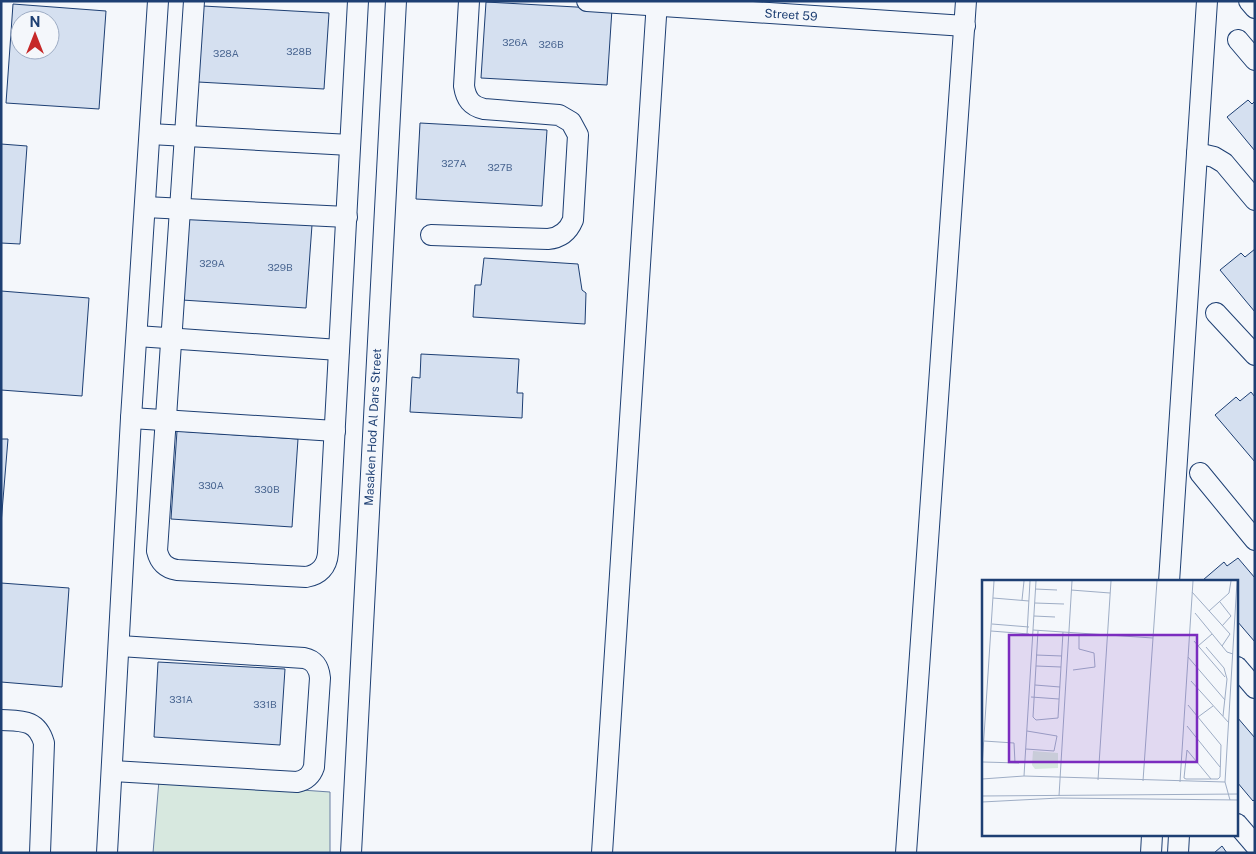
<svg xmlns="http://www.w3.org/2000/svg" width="1256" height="854" viewBox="0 0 1256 854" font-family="'Public Sans',sans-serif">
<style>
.green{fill:#d7e8df;stroke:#687fa3}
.building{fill:#d5e0f0;stroke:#1d3f73;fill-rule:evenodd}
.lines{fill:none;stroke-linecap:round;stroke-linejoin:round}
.minor-casing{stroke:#1d3f73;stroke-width:22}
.minor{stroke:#f4f7fb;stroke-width:20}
.labels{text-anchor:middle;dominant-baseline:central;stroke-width:4;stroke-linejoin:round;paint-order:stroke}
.number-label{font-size:10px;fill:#4b6792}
.street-label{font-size:12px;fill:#1d3f73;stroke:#f4f7fb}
.inset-road{fill:none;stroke:#9eadc5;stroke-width:1}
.view{fill:#7b2cbf;fill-opacity:0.15;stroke:#7b2cbf;stroke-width:2.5}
.inset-edge{fill:none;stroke:#1d3f73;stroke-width:2.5}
</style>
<rect width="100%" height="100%" fill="#f4f7fb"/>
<polygon class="green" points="159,780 330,792 330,853 153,853"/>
<g class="building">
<polygon points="486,2 612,9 607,85 481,78"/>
<path d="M 13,4 L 106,11 L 99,109 L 6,103 ZM 20,20 L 50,20 L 50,50 L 20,50 Z"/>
<polygon points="203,6 329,13 324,89 198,82"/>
<polygon points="1248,100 1252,104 1255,101 1255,151 1227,117"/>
<polygon points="420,123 547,130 542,206 416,199"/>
<polygon points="1,144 27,146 20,244 1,243"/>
<polygon points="187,217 312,225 306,308 182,300"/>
<polygon points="1255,249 1255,312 1220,270 1241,253 1245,257"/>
<polygon points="484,258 578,264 582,290 586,293 585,324 473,317 475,285 481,285"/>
<polygon points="1,291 89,298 82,396 1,390"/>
<polygon points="421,354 519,359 517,393 523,393 522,418 410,412 412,377 420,378"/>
<polygon points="1251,392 1255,397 1255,462 1215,415 1236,397 1240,401"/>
<polygon points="177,431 298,439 292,527 171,519"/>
<polygon points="1,439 8,439 1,524"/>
<polygon points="1238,558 1255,578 1255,642 1237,621 1237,582 1204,582 1203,580 1224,562 1227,566"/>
<polygon points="1,583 69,588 62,687 1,682"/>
<polygon points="158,662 285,669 280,745 154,737"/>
<polygon points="1237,717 1255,738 1255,799 1253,801 1237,782"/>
<polygon points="1222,846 1227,853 1214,853"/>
</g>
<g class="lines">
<defs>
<g id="minor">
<path d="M 194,1 L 157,551 C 160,563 166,568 177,570 L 306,577 C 319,575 327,567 328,553 L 358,1"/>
<polyline points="587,1 965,26"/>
<polyline points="1249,1 1255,8"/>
<polyline points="1238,40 1255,60"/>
<polyline points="150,134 350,145"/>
<polyline points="1197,153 1214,157 1224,163 1255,200"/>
<polyline points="145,207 347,217"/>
<path d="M 431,235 L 548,239 C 560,238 568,232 573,220 L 578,135 L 571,122 L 559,115 L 484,109 C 471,106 466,99 464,86 L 469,1"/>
<polyline points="1216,313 1255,355"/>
<polyline points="137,336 339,350"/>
<polyline points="131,418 335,431"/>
<polyline points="1200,473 1255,540"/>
<polyline points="1169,582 1207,1"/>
<polyline points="1237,667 1255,688"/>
<path d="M 1,720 C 22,721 37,719 44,743 L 40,853"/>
<path d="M 113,771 L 297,782 C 306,780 311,776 314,767 L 320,678 C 319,667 314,660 304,658 L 120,646"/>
<polyline points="1237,824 1255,845"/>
<polyline points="107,853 131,418 158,1"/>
<polyline points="351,853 396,1"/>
<polyline points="602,853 657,1"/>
<polyline points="906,853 966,1"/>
<polyline points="1151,853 1152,835"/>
<polyline points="1178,853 1179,835"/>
</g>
</defs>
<use href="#minor" class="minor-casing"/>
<use href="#minor" class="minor"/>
</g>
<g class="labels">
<g class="number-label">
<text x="515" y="42">326A</text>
<text x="551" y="44">326B</text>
<text x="299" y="51">328B</text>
<text x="226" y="53">328A</text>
<text x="454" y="163">327A</text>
<text x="500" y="167">327B</text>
<text x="212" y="263">329A</text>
<text x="280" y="267">329B</text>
<text x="211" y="485">330A</text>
<text x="267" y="489">330B</text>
<text x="181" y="699">331A</text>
<text x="265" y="704">331B</text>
</g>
<g class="street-label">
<text transform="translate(791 15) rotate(4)">Street 59</text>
<text transform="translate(373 427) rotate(-87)">Masaken Hod Al Dars Street</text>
</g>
</g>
<g transform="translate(982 580)">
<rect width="256" height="256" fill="#f4f7fb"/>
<path d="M 51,171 L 76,173 L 76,188 L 53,189 L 50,185 Z" fill="#d7e8df"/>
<path class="inset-road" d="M 53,9 L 75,10M 89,10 L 128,13M 210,12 L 248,54 L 240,66M 11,18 L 47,21M 40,20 L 42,1M 238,22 L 249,36 L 240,46M 53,23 L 82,24M 227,31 L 247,13 L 249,1M 213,33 L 245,72 L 251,74M 52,36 L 73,37M 10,44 L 47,47M 51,50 L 171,58M 9,51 L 47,54M 56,51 L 51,137 L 54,140 L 76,138 L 81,52M 45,54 L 48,1M 212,61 L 243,97M 216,66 L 230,54M 224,67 L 242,88 L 245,99 L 241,136M 54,75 L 80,76M 206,77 L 243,120M 54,86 L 79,87M 91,90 L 113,87 L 112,73 L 97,69 L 97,54M 209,101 L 247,143M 53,105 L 78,107M 49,117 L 77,119M 206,125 L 239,165 L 238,197 L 236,199 L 204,199 L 202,198 L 205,170 L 229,199M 216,137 L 231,126M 205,146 L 238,187M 2,161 L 32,163 L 33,183M 44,169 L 72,171 L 75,156 L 45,151M 1,182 L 37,183M 0,187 L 12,1M 42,196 L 54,1M 0,199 L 42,196 L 243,202M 116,200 L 129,1M 161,201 L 175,1M 198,202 L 211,1M 0,216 L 257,214M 77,216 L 90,1M 248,220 L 243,202 L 255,1M 0,222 L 77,218 L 257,220"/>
<path class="view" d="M 27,55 L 215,55 L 215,182 L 27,182 Z"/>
<rect width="256" height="256" class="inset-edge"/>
</g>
<rect width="1256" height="854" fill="none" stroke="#1d3f73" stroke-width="5"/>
<g transform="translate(35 35)"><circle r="24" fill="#f4f7fb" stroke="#9eadc5"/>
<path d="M0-4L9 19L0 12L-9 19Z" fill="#c62828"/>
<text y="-8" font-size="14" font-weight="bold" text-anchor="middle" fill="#1d3f73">N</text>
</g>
</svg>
